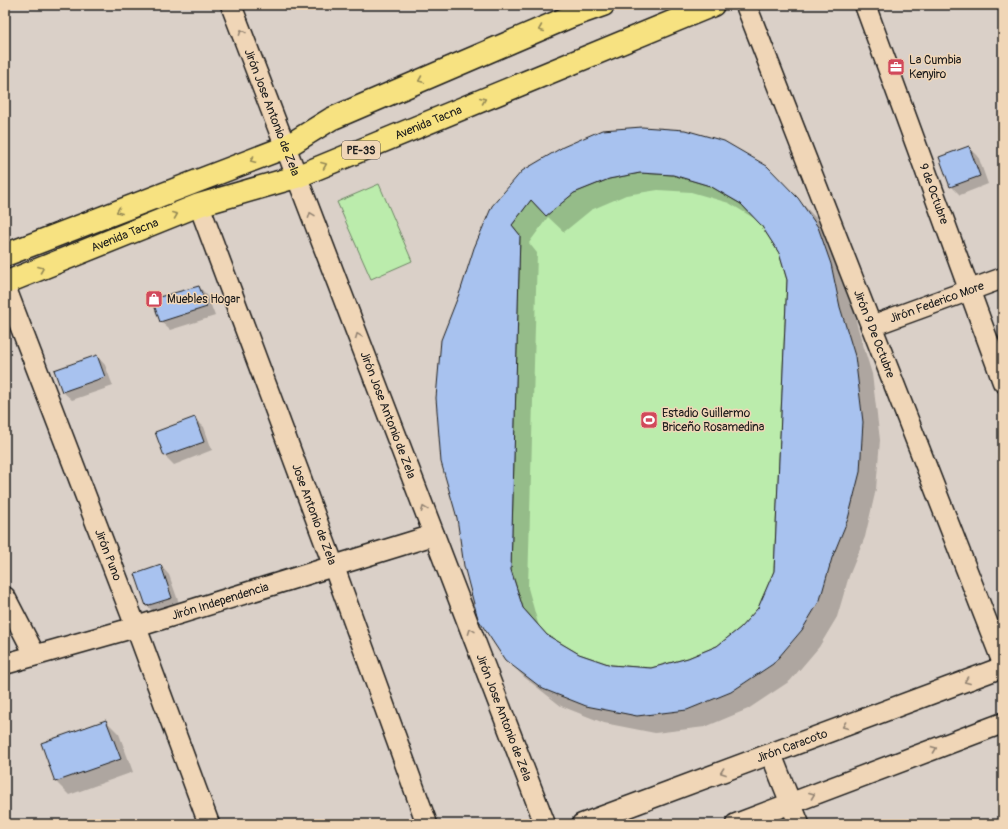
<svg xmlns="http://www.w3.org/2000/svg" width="1008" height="829" viewBox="0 0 1008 829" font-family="Pangolin,sans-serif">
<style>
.green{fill:#bbecac;stroke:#6c8464}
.shadow{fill:#0003;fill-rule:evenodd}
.building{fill:#a8c2ef;stroke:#1c1c1c;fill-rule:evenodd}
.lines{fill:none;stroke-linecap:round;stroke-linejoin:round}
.minor-casing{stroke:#1c1c1c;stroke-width:23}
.highway-casing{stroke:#1c1c1c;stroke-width:25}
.minor{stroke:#f0d6b7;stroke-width:20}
.highway{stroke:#f7e281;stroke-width:22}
.oneway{stroke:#948954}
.oneway2{stroke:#918271}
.labels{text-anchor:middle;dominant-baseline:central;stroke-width:3;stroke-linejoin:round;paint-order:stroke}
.shield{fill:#f0d6b7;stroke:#5c544a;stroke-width:1}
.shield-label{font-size:11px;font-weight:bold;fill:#1c1c1c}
.poi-label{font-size:12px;fill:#1c1c1c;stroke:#f0d6b7;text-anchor:start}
.street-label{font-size:12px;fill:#1c1c1c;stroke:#f0d6b7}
</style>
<rect width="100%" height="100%" fill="#dad0c8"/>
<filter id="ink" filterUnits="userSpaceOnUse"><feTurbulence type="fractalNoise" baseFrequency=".025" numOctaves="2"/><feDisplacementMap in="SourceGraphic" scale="8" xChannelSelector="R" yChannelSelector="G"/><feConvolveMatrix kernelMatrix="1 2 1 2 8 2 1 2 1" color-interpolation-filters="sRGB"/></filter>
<g filter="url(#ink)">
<g class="green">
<polygon points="640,173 673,175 710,186 741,204 761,225 779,253 787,280 774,571 758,608 740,628 717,646 688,658 651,668 611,665 579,654 547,635 523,608 511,570 520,235 512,225 531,200 546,216 574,193 609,179"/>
<polygon points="379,184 412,261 371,279 337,202"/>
</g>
<g class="shadow">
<polygon points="969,147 978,156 988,184 960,195 951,186"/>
<path d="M 563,148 L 784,185 L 815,217 L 835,245 L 848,282 L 857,325 L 872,374 L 880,440 L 876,489 L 865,537 L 849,576 L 837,617 L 819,647 L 790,681 L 748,709 L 705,727 L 655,733 L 604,723 L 561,706 L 524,677 L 506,659 L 462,289 ZM 658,190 L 691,192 L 729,203 L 757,220 L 762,225 L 780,252 L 788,280 L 775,571 L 759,609 L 741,628 L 718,647 L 689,659 L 651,669 L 610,666 L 579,655 L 549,637 L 539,627 L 528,588 L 537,253 L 529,243 L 548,217 L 564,232 L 591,210 L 626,195 Z"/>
<polygon points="199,287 207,295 215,316 170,330 161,322"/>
<polygon points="97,356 105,365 113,386 72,400 63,392 56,371"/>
<polygon points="195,419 204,427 212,450 174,465 165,456 156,433"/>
<polygon points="161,566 169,575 180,606 156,614 147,606 137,575"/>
<polygon points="106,721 119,734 133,772 69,795 56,782 42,744"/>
</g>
<g class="building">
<path d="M 642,127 L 685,130 L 724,141 L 767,166 L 798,198 L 818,227 L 831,264 L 840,307 L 855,356 L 863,422 L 860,472 L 848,519 L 832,558 L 820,600 L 802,630 L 773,664 L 731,692 L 687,710 L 637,716 L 586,706 L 543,689 L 505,660 L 478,619 L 464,566 L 457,518 L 441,462 L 436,398 L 441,340 L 461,289 L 474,248 L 492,206 L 522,171 L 563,147 L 602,130 ZM 640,173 L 673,175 L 710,186 L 741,204 L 761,225 L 779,253 L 787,280 L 774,571 L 758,608 L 740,628 L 717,646 L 688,658 L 651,668 L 611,665 L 579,654 L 547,635 L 523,608 L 511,570 L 520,235 L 512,225 L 531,200 L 546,216 L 574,193 L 609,179 Z"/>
<polygon points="969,146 980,176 950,187 939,157"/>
<polygon points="199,286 207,307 160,322 152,299"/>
<polygon points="97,355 105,377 62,392 54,370"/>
<polygon points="195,417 204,442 164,456 155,432"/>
<polygon points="161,565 172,598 146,606 135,574"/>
<polygon points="106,720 121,759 55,782 41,743"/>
</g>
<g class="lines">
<defs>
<g id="minor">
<path id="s1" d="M 231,5 L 545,824"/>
<path id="s2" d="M 746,5 L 1003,663"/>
<path id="s3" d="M 865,5 L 1003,382"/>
<path id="s4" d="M 199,205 L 334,567 L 427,824"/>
<path id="s5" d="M 5,286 L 136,627 L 209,824"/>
<path id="s6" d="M 871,326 L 1003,278"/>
<polyline points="5,597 35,655"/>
<path id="s7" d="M 5,664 L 136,627 L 434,535"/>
<polyline points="771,754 799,824"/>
<path id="s8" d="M 582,824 L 1003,667"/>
<polyline points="736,824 1003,723"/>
</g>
<g id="highway">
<polyline points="5,255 286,147 331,119 569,17 603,5"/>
<path id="s9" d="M 5,283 L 199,205 L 296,177 L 713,5"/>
</g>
</defs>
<use href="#minor" class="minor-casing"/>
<use href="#highway" class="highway-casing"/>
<use href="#minor" class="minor"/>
<use href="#highway" class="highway"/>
</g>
<defs><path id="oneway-chevron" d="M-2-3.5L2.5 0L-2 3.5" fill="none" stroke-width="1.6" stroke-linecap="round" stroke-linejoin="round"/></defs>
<g class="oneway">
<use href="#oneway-chevron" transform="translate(541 29) rotate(157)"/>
<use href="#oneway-chevron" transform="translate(421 80) rotate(157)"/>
<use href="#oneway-chevron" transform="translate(483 100) rotate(-22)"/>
<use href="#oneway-chevron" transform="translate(253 160) rotate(159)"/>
<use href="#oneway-chevron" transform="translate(324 165) rotate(-22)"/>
<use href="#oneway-chevron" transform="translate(119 211) rotate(159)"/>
<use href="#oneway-chevron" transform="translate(175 215) rotate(-22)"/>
<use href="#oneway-chevron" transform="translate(41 269) rotate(-22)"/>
</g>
<g class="oneway2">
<use href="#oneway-chevron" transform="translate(242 32) rotate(-111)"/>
<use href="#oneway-chevron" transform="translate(311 215) rotate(-111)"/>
<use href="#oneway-chevron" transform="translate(358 336) rotate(-111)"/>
<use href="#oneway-chevron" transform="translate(424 509) rotate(-111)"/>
<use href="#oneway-chevron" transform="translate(471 631) rotate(-111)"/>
<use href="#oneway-chevron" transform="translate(967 681) rotate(159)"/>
<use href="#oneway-chevron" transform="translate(845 726) rotate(159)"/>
<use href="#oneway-chevron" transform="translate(934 749) rotate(-21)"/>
<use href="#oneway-chevron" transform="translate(723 772) rotate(160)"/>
<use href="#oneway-chevron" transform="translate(812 795) rotate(-21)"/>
</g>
</g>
<defs>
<symbol id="office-square" viewBox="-11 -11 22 22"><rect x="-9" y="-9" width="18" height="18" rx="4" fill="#d1495b" stroke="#f0d6b7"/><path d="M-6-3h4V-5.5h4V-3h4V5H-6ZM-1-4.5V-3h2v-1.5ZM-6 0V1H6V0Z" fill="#fff"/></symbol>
<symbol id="shop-square" viewBox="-11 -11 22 22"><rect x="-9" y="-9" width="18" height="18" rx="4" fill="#d1495b" stroke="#f0d6b7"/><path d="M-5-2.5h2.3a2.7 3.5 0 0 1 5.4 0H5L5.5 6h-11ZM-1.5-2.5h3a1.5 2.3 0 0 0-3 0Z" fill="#fff"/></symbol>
<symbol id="stadium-square" viewBox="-11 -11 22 22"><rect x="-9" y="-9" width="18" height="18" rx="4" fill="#d1495b" stroke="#f0d6b7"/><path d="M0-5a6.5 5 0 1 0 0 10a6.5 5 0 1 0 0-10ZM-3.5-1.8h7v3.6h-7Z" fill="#fff"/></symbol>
</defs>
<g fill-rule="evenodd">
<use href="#office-square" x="886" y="57" width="20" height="20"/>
<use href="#shop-square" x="144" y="289" width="20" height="20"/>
<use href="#stadium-square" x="639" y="410" width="20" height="20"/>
</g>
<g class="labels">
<rect class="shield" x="342" y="141" width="38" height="18" rx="3"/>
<g class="shield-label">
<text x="361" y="150">PE-3S</text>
</g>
<g class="poi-label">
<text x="909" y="60">La Cumbia<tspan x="909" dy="14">Kenyiro</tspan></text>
<text x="167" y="299">Muebles Hogar</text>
<text x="662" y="413">Estadio Guillermo<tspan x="662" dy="14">Briceño Rosamedina</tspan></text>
</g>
<g class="street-label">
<text stroke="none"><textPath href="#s1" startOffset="115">Jirón Jose Antonio de Zela</textPath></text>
<text stroke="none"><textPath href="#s9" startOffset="453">Avenida Tacna</textPath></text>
<text stroke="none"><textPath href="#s3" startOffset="201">9 de Octubre</textPath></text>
<text stroke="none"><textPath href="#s9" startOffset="129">Avenida Tacna</textPath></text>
<text stroke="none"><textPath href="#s6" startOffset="70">Jirón Federico More</textPath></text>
<text stroke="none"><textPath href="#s2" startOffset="353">Jirón 9 De Octubre</textPath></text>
<text stroke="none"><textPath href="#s1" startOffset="439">Jirón Jose Antonio de Zela</textPath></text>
<text stroke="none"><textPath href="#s4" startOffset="330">Jose Antonio de Zela</textPath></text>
<text stroke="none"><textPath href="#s5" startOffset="288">Jirón Puno</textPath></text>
<text stroke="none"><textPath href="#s7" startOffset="224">Jirón Independencia</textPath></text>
<text stroke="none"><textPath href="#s1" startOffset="763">Jirón Jose Antonio de Zela</textPath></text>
<text stroke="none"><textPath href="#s8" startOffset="224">Jirón Caracoto</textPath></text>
</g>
</g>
<rect width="1008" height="829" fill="none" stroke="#f0d6b7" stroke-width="20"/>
<rect x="10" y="10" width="988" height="809" fill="none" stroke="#1c1c1c" stroke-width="1.5" filter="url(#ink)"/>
</svg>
